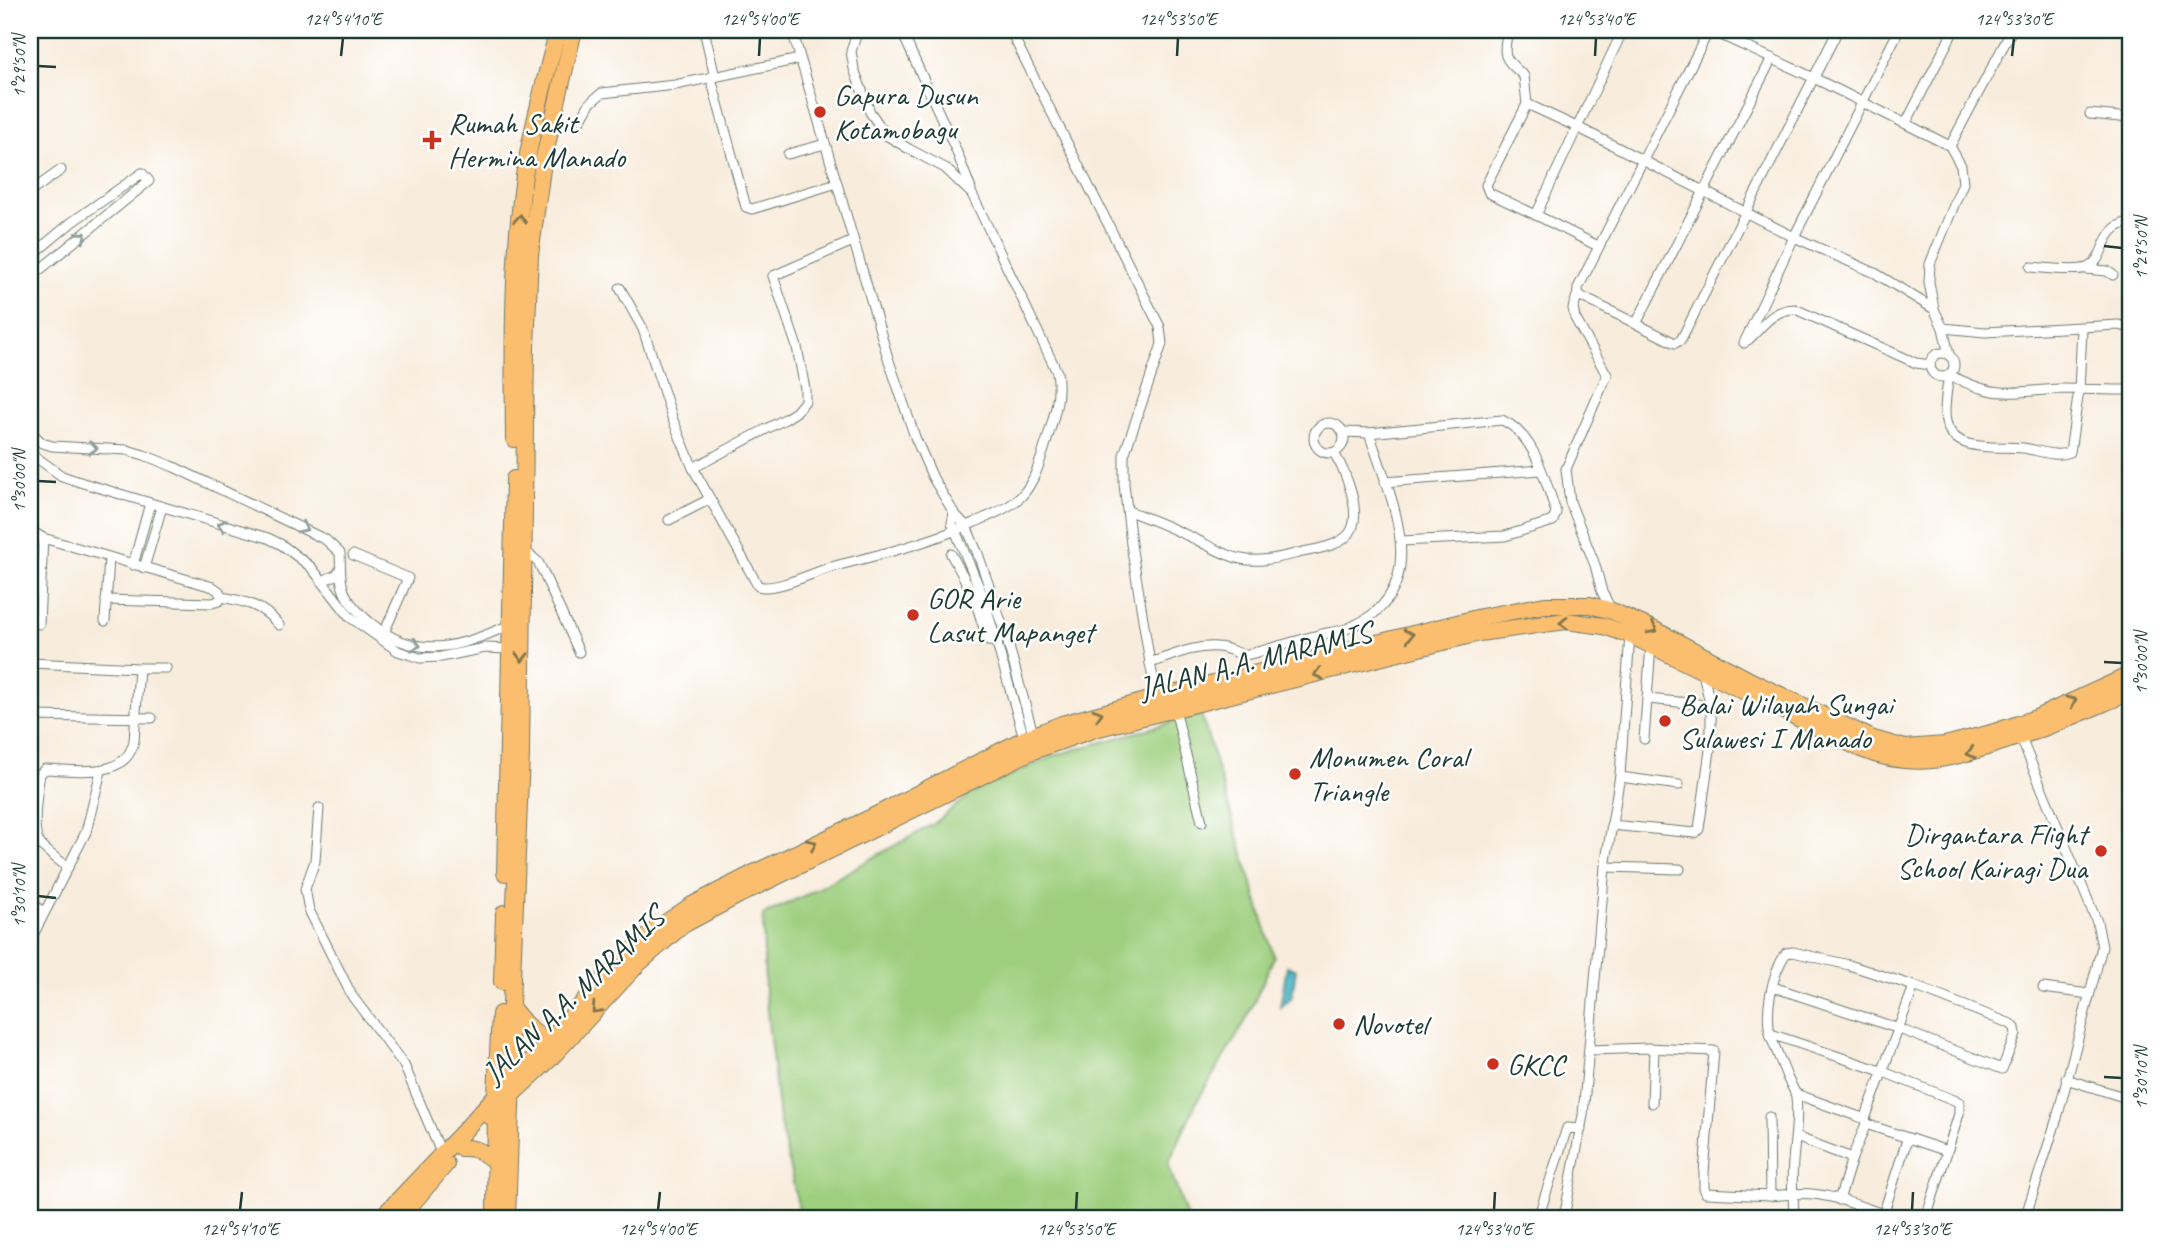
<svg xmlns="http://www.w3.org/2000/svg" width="2160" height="1248" viewBox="0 0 2160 1248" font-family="Caveat,sans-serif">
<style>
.green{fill:#9ecf7e;stroke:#5e8659;stroke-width:2}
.water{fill:#45b1c3;stroke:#32777c;stroke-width:2}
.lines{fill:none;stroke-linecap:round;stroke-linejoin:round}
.street-casing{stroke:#6b7a6f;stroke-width:11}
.highway-casing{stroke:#6b7a6f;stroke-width:18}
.street{stroke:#fff;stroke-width:9}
.highway{stroke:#fbbe6e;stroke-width:16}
.oneway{stroke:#82774e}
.oneway2{stroke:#8f9e9a}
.ticks{fill:none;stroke:#1f3d34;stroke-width:2.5}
.poi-dot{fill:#c8321e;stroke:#fff;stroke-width:2.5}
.labels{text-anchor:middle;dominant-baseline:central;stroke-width:5;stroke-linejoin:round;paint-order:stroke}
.poi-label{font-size:30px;fill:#1f3d34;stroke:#fff;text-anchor:start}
.street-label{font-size:30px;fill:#1f3d34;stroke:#fff}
.neatline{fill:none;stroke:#1f3d34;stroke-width:2.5}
.ticks-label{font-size:18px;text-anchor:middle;fill:#1f3d34}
</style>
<rect width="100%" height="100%" fill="#fff"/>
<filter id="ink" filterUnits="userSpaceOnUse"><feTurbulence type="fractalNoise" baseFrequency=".0143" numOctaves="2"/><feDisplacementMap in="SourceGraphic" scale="14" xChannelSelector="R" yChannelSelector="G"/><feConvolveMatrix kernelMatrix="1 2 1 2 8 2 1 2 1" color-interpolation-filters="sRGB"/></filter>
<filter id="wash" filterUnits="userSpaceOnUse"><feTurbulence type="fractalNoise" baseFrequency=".00686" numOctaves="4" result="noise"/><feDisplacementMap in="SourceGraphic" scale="28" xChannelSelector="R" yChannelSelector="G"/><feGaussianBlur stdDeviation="1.57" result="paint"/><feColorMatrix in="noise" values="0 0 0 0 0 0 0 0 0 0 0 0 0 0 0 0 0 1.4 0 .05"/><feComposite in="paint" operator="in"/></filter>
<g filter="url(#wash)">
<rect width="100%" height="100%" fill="#f8ecdc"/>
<polygon class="green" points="1201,714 1274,957 1245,1022 1196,1103 1168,1164 1187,1218 801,1218 779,1119 765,993 763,915 808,894 935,823 972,793 1053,756"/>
<polygon class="water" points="1287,966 1296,970 1292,997 1280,1007"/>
</g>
<g filter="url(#ink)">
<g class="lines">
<defs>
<g id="street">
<polyline points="704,30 715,77"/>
<polyline points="792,30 888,358 915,437 933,478 954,513 966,526 978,554 1006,636 1034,737"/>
<polyline points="901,30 956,150 971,189"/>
<polyline points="1010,30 1160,327 1162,344 1124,455 1124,484 1131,544 1150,663"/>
<path d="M 1508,30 C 1502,58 1504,58 1524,76 L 1527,104"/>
<polyline points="1709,30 1578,288 1578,293 1582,297 1675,343 1681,340 1838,30"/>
<polyline points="1710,30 1814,78 1950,146 1961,166 1963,183 1930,264 1929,282 1934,309"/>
<polyline points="711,78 746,207 752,209 837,183"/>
<polyline points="2090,114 2130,118"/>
<polyline points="581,119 590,103 602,93 675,85 800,59"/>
<polyline points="1906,123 1954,30"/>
<polyline points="1950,146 2012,30"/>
<polyline points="788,154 825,144"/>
<polyline points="30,192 61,170"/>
<polyline points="1536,215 1489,193 1486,185 1527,104 1579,128 1794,237 1875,273 1934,309 1943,328 1985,332 2119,325 2130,328"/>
<polyline points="1598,246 1536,215 1623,30"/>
<polyline points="30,257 72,222 142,173 149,181 37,272 30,280"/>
<path d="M 2031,267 C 2044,268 2076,272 2087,268 C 2108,259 2098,228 2130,222"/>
<polyline points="2086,269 2107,271 2113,275"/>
<path d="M 620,288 L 643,329 L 673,420 L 693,468 L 758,586 C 775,592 816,571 835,566 C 882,554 928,543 973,523 C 987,517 1003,511 1016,501 C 1034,487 1040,461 1047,440 C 1054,417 1061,396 1057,372 L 972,194 L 945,168 L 909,149 L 886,135 L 870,112 L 854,69 L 851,51 L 858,30"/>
<polyline points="1578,293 1573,308 1575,318 1607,375 1566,469 1570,502 1595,565 1602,592 1612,611"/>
<polyline points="1636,324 1772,58"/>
<polyline points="1943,328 1949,355"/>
<path d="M 2082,329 L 2079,390 L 2070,452 C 2056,458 2038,450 2023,448 C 1994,445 1946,455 1945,413 C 1945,400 1947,387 1949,375 C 1960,380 1972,386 1984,389 C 2008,396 2035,390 2060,389 C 2083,389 2107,390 2130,390"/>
<path d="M 1748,340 C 1763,326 1773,309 1795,309 L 1916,363 L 1930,365"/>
<polyline points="1744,343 1794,237 1899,30"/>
<circle cx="1942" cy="365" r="12"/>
<circle cx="1329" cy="438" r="15"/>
<path d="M 30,431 L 42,443 L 52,446 L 127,450 L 144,455 L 174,467 L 326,540 L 340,553 C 341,566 339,578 344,591 C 349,604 361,615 372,624 C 417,661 462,647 509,625"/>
<path d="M 1369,433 L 1502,420 C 1535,435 1545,480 1556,512 L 1553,521 L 1505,536 L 1401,541"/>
<polyline points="30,453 62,476 83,483 268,538 282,545 311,567 350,617 398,651 420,658 441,657 485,648 509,649"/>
<polyline points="693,468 785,419 796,412 805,401 805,389 797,347 773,276 853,241"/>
<polyline points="1385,482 1541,470"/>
<path d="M 1128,511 C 1152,519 1174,529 1197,540 C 1211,547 1226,556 1241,559 C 1260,563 1281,557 1299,553 C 1315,549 1338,547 1349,534 C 1364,514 1345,471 1334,453"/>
<polyline points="954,513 952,523 984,599 1025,741"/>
<polyline points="669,520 710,499"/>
<polyline points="30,530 43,538 213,587 219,591 221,597 219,601 212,603 106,600"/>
<polyline points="525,551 538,562 543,572 579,652"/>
<polyline points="951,554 973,594 988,641 998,642"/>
<polyline points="353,555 408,578 384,633"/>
<polyline points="133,565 150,503"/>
<polyline points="144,568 162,507"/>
<polyline points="322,581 336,575 340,570"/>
<path d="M 221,597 C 246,601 263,606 279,625"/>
<polyline points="2128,618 2130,629"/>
<polyline points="105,621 109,558"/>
<polyline points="39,624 43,538"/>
<path d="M 30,663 L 139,668 L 134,741 C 126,780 76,770 45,769 L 40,774 C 37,789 32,828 38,841 C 44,851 59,860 68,867"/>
<polyline points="139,668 166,668"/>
<path d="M 1157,698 L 1150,663 C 1172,656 1194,645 1217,647 C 1230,647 1237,656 1250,654 C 1274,648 1298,640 1322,634 C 1332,632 1344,631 1353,626 C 1436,589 1390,496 1369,433 L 1343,432"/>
<polyline points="1648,699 1698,704"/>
<polyline points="1175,709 1202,822"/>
<polyline points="30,716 152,718"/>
<polyline points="2020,736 2097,922 2102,947 2057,1118 2025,1218"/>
<polyline points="1644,739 1651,645"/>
<polyline points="1620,777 1679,785"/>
<polyline points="319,808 315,861 305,889 309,910 352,996 404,1065 442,1155"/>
<polyline points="1611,825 1695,833 1699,829 1711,743 1711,708 1703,673"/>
<polyline points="1605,867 1680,869"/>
<polyline points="30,901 44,913"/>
<polyline points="31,939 86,832 101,771"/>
<path d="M 1773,987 L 1897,1028 L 2002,1069 L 2016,1034 L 2015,1028 L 2011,1024 L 1914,986 L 1849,965 L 1793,952 L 1786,953 C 1772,974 1764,1012 1771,1037 C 1776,1050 1782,1064 1787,1077 C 1790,1084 1795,1090 1796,1097 C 1800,1129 1789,1161 1793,1194 C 1828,1190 1863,1209 1896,1218"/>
<polyline points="2043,988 2089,994"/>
<polyline points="1771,1034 1881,1071 1959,1102 1959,1114 1926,1218"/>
<polyline points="1590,1050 1648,1048 1714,1051 1704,1173 1704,1188 1706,1193 1770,1196 1769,1117"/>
<polyline points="2066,1079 2130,1099"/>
<polyline points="1796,1094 1865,1119"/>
<polyline points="1652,1103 1654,1049"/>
<polyline points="1866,1124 1947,1151"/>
<polyline points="1796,1137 1852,1158"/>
<polyline points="1770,1196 1793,1194 1794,1218"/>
<polyline points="1839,1200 1852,1158 1866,1124 1865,1119 1914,986"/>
<polyline points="1883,1215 1907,1140"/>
<polyline points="1538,1218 1567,1128 1581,1129"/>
<polyline points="1564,1218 1583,1115 1605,867 1620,775 1630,635"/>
</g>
<g id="highway">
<path d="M 514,439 C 513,352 512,263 524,176 C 532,127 545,78 558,30"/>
<polyline points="505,873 514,479"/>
<polyline points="502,982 504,913"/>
<polyline points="511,1007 525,1024 547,1042"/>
<path d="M 489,1116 L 550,1059 L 638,964 L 683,925 L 739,895 L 1030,752 L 1095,729 L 1479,633 L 1566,621 L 1604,626 L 1630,635 L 1861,749 C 1920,774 1965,754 2021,736 C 2058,724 2094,707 2130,692"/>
<path d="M 461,1148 C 476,1147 483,1152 495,1162"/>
<polyline points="381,1218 462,1133 496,1095 539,1053 610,972 655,930 692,905 752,874 868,819 1024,739 1062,724 1157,698 1481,617 1545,605 1590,605 1612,611 1655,630 1753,682 1854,730 1873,739 1905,748 1945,745 1991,733 2036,718 2130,675"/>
<polyline points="400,1218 446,1164"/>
<polyline points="495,1218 496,1095 500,1014"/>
<polyline points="507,1218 512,1079 510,1028 521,754 526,346 530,255 543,162 574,30"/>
</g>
</defs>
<use href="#street" class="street-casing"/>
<use href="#highway" class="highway-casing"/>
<use href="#street" class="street"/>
<use href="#highway" class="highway"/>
</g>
<defs><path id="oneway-chevron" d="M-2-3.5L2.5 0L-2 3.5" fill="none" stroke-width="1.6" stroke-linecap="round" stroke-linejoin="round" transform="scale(1.75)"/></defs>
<g class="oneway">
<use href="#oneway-chevron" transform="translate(520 219) rotate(-85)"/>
<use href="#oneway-chevron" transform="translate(1564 623) rotate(179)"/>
<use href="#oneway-chevron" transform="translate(1653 629) rotate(27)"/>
<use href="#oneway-chevron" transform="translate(1409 635) rotate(-14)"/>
<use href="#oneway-chevron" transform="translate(522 657) rotate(91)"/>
<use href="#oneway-chevron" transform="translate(1318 674) rotate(166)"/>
<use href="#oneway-chevron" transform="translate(2072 701) rotate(-26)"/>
<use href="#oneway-chevron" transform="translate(1098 714) rotate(-17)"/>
<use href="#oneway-chevron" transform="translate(1971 753) rotate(165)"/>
<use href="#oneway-chevron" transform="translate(812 844) rotate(-27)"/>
<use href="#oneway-chevron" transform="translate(596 1009) rotate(133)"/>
</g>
<g class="oneway2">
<use href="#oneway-chevron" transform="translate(82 236) rotate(-39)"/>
<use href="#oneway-chevron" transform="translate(93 448) rotate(2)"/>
<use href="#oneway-chevron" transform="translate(222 525) rotate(-163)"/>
<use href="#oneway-chevron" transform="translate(303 528) rotate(27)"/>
<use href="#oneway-chevron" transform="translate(416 645) rotate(13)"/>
</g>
</g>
<path class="ticks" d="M 341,56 L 343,38M 759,56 L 760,38M 1177,56 L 1178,38M 1595,56 L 1596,38M 2012,56 L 2014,38M 38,66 L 56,67M 2104,246 L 2122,248M 38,481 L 56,482M 2104,662 L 2122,663M 38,896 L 56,898M 2104,1077 L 2122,1078M 240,1210 L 242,1192M 658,1210 L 660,1192M 1076,1210 L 1077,1192M 1494,1210 L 1495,1192M 1912,1210 L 1913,1192"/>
<g class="poi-dot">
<circle cx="820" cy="112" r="7"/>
<path d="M428.5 129.5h7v7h7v7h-7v7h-7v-7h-7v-7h7z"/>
<circle cx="913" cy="615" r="7"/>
<circle cx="1665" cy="721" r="7"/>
<circle cx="1295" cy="774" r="7"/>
<circle cx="2101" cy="851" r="7"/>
<circle cx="1339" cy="1024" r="7"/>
<circle cx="1493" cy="1064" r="7"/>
</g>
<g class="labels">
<g class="poi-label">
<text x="834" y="95">Gapura Dusun<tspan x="834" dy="34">Kotamobagu</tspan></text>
<text x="448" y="123">Rumah Sakit<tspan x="448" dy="34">Hermina Manado</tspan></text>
<text x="927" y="598">GOR Arie<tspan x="927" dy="34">Lasut Mapanget</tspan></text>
<text x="1679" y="704">Balai Wilayah Sungai<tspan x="1679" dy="34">Sulawesi I Manado</tspan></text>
<text x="1309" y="757">Monumen Coral<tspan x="1309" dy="34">Triangle</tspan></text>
<text x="2087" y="834" text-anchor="end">Dirgantara Flight<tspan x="2087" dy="34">School Kairagi Dua</tspan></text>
<text x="1353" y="1024">Novotel</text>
<text x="1507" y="1064">GKCC</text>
</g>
<g class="street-label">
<text transform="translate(1255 660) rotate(-14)">JALAN A.A. MARAMIS</text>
<text transform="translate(573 995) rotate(-44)">JALAN A.A. MARAMIS</text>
</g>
</g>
<rect width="2160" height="1248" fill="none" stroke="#fff" stroke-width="77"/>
<rect x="38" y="38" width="2084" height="1172" class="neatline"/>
<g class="ticks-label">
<text x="343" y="25">124°54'10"E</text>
<text x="760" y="25">124°54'00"E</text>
<text x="1178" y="25">124°53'50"E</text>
<text x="1596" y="25">124°53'40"E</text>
<text x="2014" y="25">124°53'30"E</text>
<text transform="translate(19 66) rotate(-90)" y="6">1°29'50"N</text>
<text transform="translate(2141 248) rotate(-90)" y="6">1°29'50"N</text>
<text transform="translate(19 481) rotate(-90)" y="6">1°30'00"N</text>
<text transform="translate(2141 663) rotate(-90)" y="6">1°30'00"N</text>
<text transform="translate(19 896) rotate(-90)" y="6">1°30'10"N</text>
<text transform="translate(2141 1078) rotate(-90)" y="6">1°30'10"N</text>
<text x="240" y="1235">124°54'10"E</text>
<text x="658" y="1235">124°54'00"E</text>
<text x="1076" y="1235">124°53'50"E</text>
<text x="1494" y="1235">124°53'40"E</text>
<text x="1912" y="1235">124°53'30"E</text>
</g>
</svg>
